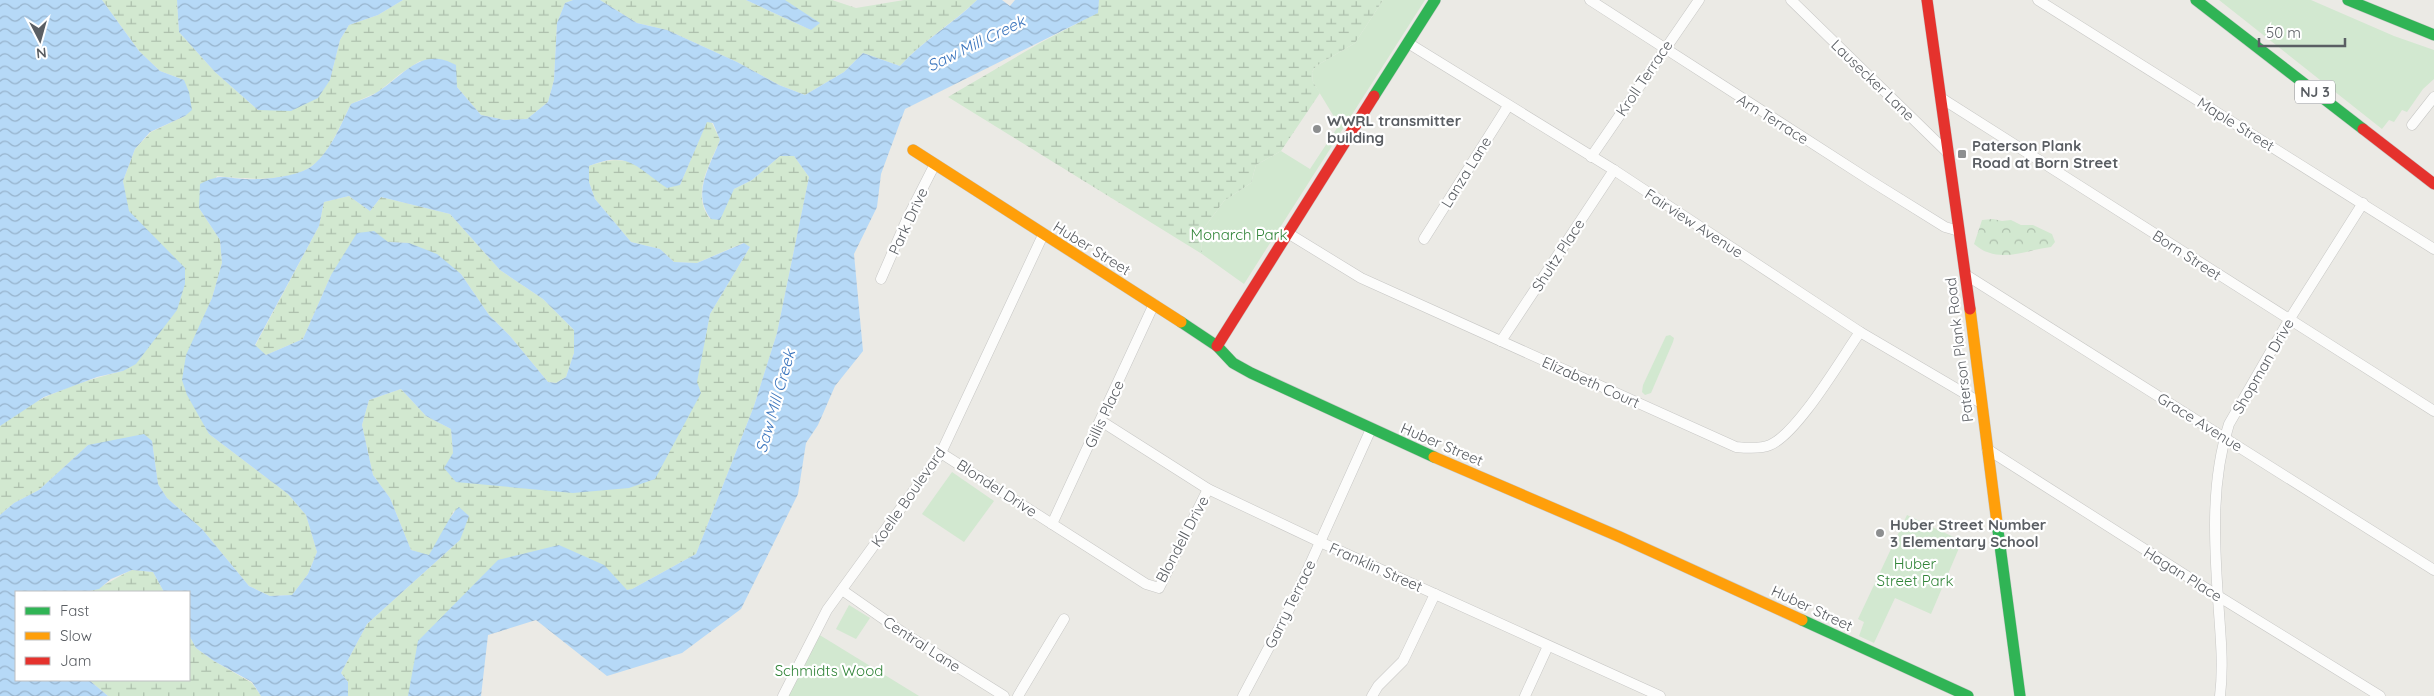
<svg xmlns="http://www.w3.org/2000/svg" width="2434" height="696" viewBox="0 0 2434 696" font-family="Quicksand,sans-serif">
<style>
.green{fill:#d2e8d0}
.forest{fill:url(#forest-crowns)}
.wetland{fill:url(#wetland-marsh)}
.water{fill:url(#water-waves);fill-rule:evenodd}
.lines{fill:none;stroke-linecap:round;stroke-linejoin:round}
.street-casing{stroke:#c7c7c5;stroke-width:11}
.fast-casing{stroke:#c7c8c7;stroke-width:12}
.slow-casing{stroke:#c7c8c7;stroke-width:12}
.jam-casing{stroke:#c7c8c7;stroke-width:12}
.street{stroke:#fcfcfb;stroke-width:10}
.fast{stroke:#30b455;stroke-width:11}
.slow{stroke:#ff9f0a;stroke-width:11}
.jam{stroke:#e5322d;stroke-width:11}
.poi-dot{fill:#8d8f90;stroke:#fff;stroke-width:2}
.labels{text-anchor:middle;dominant-baseline:central;stroke-width:4.5;stroke-linejoin:round;paint-order:stroke}
.shield{fill:#fff;stroke:#8c8e92;stroke-width:1}
.shield-label{font-size:14px;font-weight:bold;fill:#5a5e63}
.street-label{font-size:15px;fill:#5a5e63;stroke:#fff}
.poi-label{font-size:15px;font-weight:bold;fill:#5a5e63;stroke:#fff;text-anchor:start}
.park-label{font-size:15px;fill:#318438;stroke:#fff}
.water-label{font-size:16px;font-style:italic;fill:#3c76be;stroke:#fff}
</style>
<defs>
<pattern id="forest-crowns" width="20" height="18" patternUnits="userSpaceOnUse" patternTransform="scale(1.25)"><rect width="20" height="18" fill="#d2e8d0"/><path d="M2 6a3 3 0 1 1 6 0M12 15a3 3 0 1 1 6 0" fill="none" stroke="#adbfac"/></pattern>
<pattern id="wetland-marsh" width="20" height="14" patternUnits="userSpaceOnUse" patternTransform="scale(1.25)"><rect width="20" height="14" fill="#d2e8d0"/><path d="M1 5h8M5 5V1M11 12h8M15 12V8" fill="none" stroke="#adbfac"/></pattern>
<pattern id="water-waves" width="16" height="10" patternUnits="userSpaceOnUse" patternTransform="scale(1.25)"><rect width="16" height="10" fill="#b6d9f7"/><path d="M0 5q4-4 8 0t8 0" fill="none" stroke="#97b3cc"/></pattern>
</defs>
<rect width="100%" height="100%" fill="#ebeae5"/>
<g class="green">
<polygon points="1383,0 1425,0 1244,284 1202,254 1201,232 1224,201 1251,183 1256,165 1281,151 1310,169 1339,125 1313,82 1312,72 1316,66 1355,43"/>
<polygon points="2219,0 2311,0 2394,36 2434,50 2434,79 2423,89 2407,112 2402,110 2394,122 2389,120 2382,129"/>
<polygon points="1670,335 1674,338 1673,342 1651,393 1645,395 1642,392 1643,385 1666,336"/>
<polygon points="952,472 994,501 964,542 922,514"/>
<polygon points="1907,515 1962,541 1931,614 1895,598 1874,643 1859,636 1864,622 1858,619"/>
<polygon points="849,605 870,618 856,639 836,629"/>
<polygon points="818,634 919,696 788,696"/>
</g>
<path class="forest" d="M 1993,219 L 2002,221 L 2011,220 L 2021,225 L 2033,225 L 2052,234 L 2055,242 L 2051,247 C 2025,250 1998,265 1974,244 L 1982,220 Z"/>
<g class="wetland">
<path d="M 102,0 L 177,0 L 179,32 L 215,72 L 258,110 L 330,80 L 340,40 L 349,25 L 378,15 L 403,0 L 573,0 L 565,3 L 557,23 L 554,80 L 548,102 L 527,119 L 505,120 L 481,115 L 457,87 L 420,61 L 400,74 L 378,92 L 351,104 C 341,123 330,153 312,166 C 288,183 244,179 217,176 L 199,208 L 220,240 L 222,263 L 212,298 L 200,326 L 209,434 L 288,494 L 306,515 L 317,552 L 308,574 L 292,595 L 270,596 L 249,586 L 202,529 L 167,498 L 158,484 L 152,441 L 88,445 L 39,490 L 14,503 L 0,515 L 0,426 C 36,396 79,382 123,371 L 156,240 L 128,211 L 123,181 L 135,149 L 151,132 L 185,116 L 184,80 L 160,71 L 139,51 Z"/>
<path d="M 600,0 L 746,0 L 811,30 L 784,0 L 832,0 L 856,8 L 904,0 L 977,0 C 952,24 922,41 900,66 L 863,53 L 844,72 L 805,95 L 779,85 L 737,62 L 667,30 L 637,23 Z"/>
<polygon points="1099,0 1383,0 1355,43 1316,66 1312,72 1313,82 1320,93 1281,151 1256,165 1251,183 1224,201 1201,232 1202,254 948,97 1040,43 1097,13"/>
<path d="M 707,121 L 712,123 L 720,140 C 709,166 691,194 710,219 L 734,189 L 752,180 L 780,156 L 794,156 L 809,177 L 777,333 L 754,406 L 696,554 L 632,589 L 627,590 L 559,545 L 408,696 L 348,696 L 348,682 L 341,673 L 367,624 L 460,540 L 454,510 L 447,526 L 429,556 L 411,550 L 390,498 L 373,475 L 362,425 L 369,400 L 401,389 L 426,416 L 451,429 L 453,453 L 696,382 L 710,314 L 750,247 L 743,243 L 697,263 L 674,262 L 660,249 L 631,242 L 595,199 L 589,182 L 589,166 C 629,151 645,168 680,185 Z"/>
<polygon points="349,196 370,211 381,197 450,214 500,270 543,299 574,330 574,353 566,377 556,383 548,382 510,336 489,315 461,274 409,243 388,242 331,275 303,339 266,355 255,346 319,226 324,202"/>
<path d="M 132,570 L 153,572 L 164,592 L 85,592 C 102,589 116,577 132,570 Z"/>
<polygon points="189,635 196,648 214,661 252,683 261,696 108,696 89,680 189,680"/>
</g>
<g class="water">
<polygon points="0,0 102,0 139,51 160,71 184,80 189,92 192,110 185,116 150,132 135,149 123,181 129,211 185,268 185,284 177,310 136,364 123,371 97,377 44,397 0,426"/>
<polygon points="177,0 403,0 378,15 349,25 340,40 330,80 318,98 291,111 258,110 215,72 179,32"/>
<path d="M 573,0 L 600,0 L 637,23 L 667,30 L 737,62 L 779,85 L 805,95 L 844,72 L 863,53 L 900,66 C 922,41 953,24 977,0 L 1002,0 L 1010,6 L 1015,0 L 1099,0 L 1098,13 L 905,109 L 881,174 L 877,207 L 854,254 L 863,351 L 835,386 L 818,425 L 806,443 L 798,494 L 741,609 L 682,653 L 607,676 L 536,620 L 488,635 L 481,696 L 408,696 L 418,641 L 498,560 L 559,545 L 604,565 L 627,590 L 632,589 L 696,554 L 754,406 L 777,333 L 809,177 L 794,156 L 780,156 L 752,180 L 734,189 L 720,220 L 711,219 C 691,194 710,166 720,140 L 713,123 L 707,122 L 680,185 L 667,188 C 636,167 628,150 589,166 L 589,182 L 595,199 L 631,242 L 660,249 L 674,262 L 697,263 L 744,243 L 750,247 L 710,314 L 697,382 L 701,393 L 655,479 L 629,488 L 573,493 L 456,482 L 444,468 L 453,453 L 451,429 L 426,416 L 401,389 L 369,400 L 362,425 L 373,475 L 390,498 L 411,550 L 429,555 C 435,546 452,511 459,507 L 469,516 L 460,540 L 367,624 L 341,673 L 348,682 L 348,696 L 261,696 L 252,682 L 214,661 L 196,648 L 189,635 L 189,592 L 164,592 L 153,572 L 132,570 L 111,579 L 99,589 L 85,592 L 16,592 L 16,680 L 89,680 L 108,696 L 0,696 L 0,515 L 14,503 L 39,490 L 88,445 L 144,434 L 152,441 L 158,484 L 167,498 L 202,529 L 249,586 L 270,596 L 292,595 L 308,574 L 317,552 L 306,515 L 288,494 L 209,434 L 187,395 L 182,380 L 186,355 L 212,298 L 222,263 L 220,240 L 199,208 L 200,184 C 222,173 223,178 245,179 C 263,180 297,177 312,166 C 331,151 341,124 351,104 C 360,100 371,97 379,91 C 405,74 422,46 456,65 L 457,87 L 481,115 L 505,120 L 527,119 L 548,102 L 554,80 L 557,23 L 565,3 ZM 349,196 L 370,211 L 381,197 L 450,214 L 500,270 L 543,299 L 574,330 L 574,353 L 566,377 L 556,383 L 548,382 L 510,336 L 489,315 L 461,274 L 437,254 L 409,243 L 388,242 L 374,231 L 357,233 L 331,275 L 303,339 L 266,355 L 255,345 L 319,226 L 324,202 Z"/>
<polygon points="746,0 785,0 820,23 811,30"/>
</g>
<g class="lines">
<defs>
<g id="street">
<polyline points="1590,0 1871,181 1945,227 1959,231"/>
<polyline points="1791,0 1948,153"/>
<polyline points="2038,0 2434,249"/>
<polyline points="1408,43 1614,170 1860,332 1981,403"/>
<polyline points="1941,98 2434,411"/>
<polyline points="2412,125 2434,97"/>
<polyline points="1591,157 1699,0"/>
<path d="M 1286,232 L 1361,278 L 1736,447 C 1746,448 1761,449 1770,445 C 1798,433 1841,359 1860,332"/>
<polyline points="1424,239 1508,106"/>
<polyline points="1966,275 2434,570"/>
<polyline points="881,279 908,217 935,164"/>
<polyline points="1501,341 1614,170"/>
<polyline points="1101,421 1208,489 1320,542 1660,696"/>
<polyline points="1987,449 2218,596 2380,696"/>
<polyline points="941,453 1146,584 1159,588 1208,489"/>
<polyline points="1052,524 1154,304"/>
<polyline points="842,590 905,634 1004,696"/>
<polyline points="783,696 827,610 941,453 1043,235"/>
<polyline points="1018,696 1064,619"/>
<polyline points="1243,696 1293,602 1371,429"/>
<polyline points="1372,696 1378,686 1403,661 1435,594"/>
<polyline points="1525,696 1548,646"/>
<path d="M 2220,696 C 2224,663 2220,631 2218,598 C 2214,539 2211,480 2229,424 L 2289,320 L 2363,203"/>
</g>
<g id="fast">
<polyline points="2196,0 2363,129"/>
<polyline points="2348,0 2434,35"/>
<polyline points="1374,96 1435,0"/>
<polyline points="1181,322 1217,346 1233,363 1251,373 1434,457"/>
<polyline points="1997,523 2020,696"/>
<polyline points="1802,620 1968,696"/>
</g>
<g id="slow">
<polyline points="913,150 1181,322"/>
<polyline points="1970,309 1997,523"/>
<polyline points="1434,457 1620,537 1802,620"/>
</g>
<g id="jam">
<polyline points="1927,0 1970,309"/>
<polyline points="2363,129 2434,184"/>
<polyline points="1217,346 1374,96"/>
</g>
</defs>
<use href="#street" class="street-casing"/>
<use href="#fast" class="fast-casing"/>
<use href="#slow" class="slow-casing"/>
<use href="#jam" class="jam-casing"/>
<use href="#street" class="street"/>
<use href="#fast" class="fast"/>
<use href="#slow" class="slow"/>
<use href="#jam" class="jam"/>
</g>
<g class="poi-dot">
<circle cx="1317" cy="129" r="5"/>
<rect x="1957" y="149" width="10" height="10" rx="2.5"/>
<circle cx="1880" cy="533" r="5"/>
</g>
<g class="labels">
<rect class="shield" x="2295" y="80.5" width="40" height="23" rx="4"/>
<g class="shield-label">
<text x="2315" y="92">NJ 3</text>
</g>
<g class="street-label">
<text transform="translate(1644 78) rotate(-56)">Kroll Terrace</text>
<text transform="translate(1873 80) rotate(44)">Lausecker Lane</text>
<text transform="translate(1773 119) rotate(32)">Arn Terrace</text>
<text transform="translate(2236 124) rotate(32)">Maple Street</text>
<text transform="translate(1466 172) rotate(-58)">Lanza Lane</text>
<text transform="translate(908 221) rotate(-65)">Park Drive</text>
<text transform="translate(1694 223) rotate(33)">Fairview Avenue</text>
<text transform="translate(1092 248) rotate(32)">Huber Street</text>
<text transform="translate(1558 255) rotate(-57)">Shultz Place</text>
<text transform="translate(2187 255) rotate(33)">Born Street</text>
<text transform="translate(1959 350) rotate(-97)">Paterson Plank Road</text>
<text transform="translate(2263 366) rotate(-60)">Shopman Drive</text>
<text transform="translate(1591 382) rotate(24)">Elizabeth Court</text>
<text transform="translate(1104 414) rotate(-65)">Gillis Place</text>
<text transform="translate(2200 422) rotate(32)">Grace Avenue</text>
<text transform="translate(1442 444) rotate(23)">Huber Street</text>
<text transform="translate(997 488) rotate(33)">Blondel Drive</text>
<text transform="translate(908 497) rotate(-55)">Koelle Boulevard</text>
<text transform="translate(1182 539) rotate(-62)">Blondell Drive</text>
<text transform="translate(1376 567) rotate(24)">Franklin Street</text>
<text transform="translate(2183 574) rotate(32)">Hagan Place</text>
<text transform="translate(1290 604) rotate(-64)">Garry Terrace</text>
<text transform="translate(1812 608) rotate(25)">Huber Street</text>
<text transform="translate(922 644) rotate(33)">Central Lane</text>
</g>
<g class="poi-label">
<text x="1327" y="120">WWRL transmitter<tspan x="1327" dy="17">building</tspan></text>
<text x="1972" y="145">Paterson Plank<tspan x="1972" dy="17">Road at Born Street</tspan></text>
<text x="1890" y="524">Huber Street Number<tspan x="1890" dy="17">3 Elementary School</tspan></text>
</g>
<g class="park-label">
<text x="1239" y="234">Monarch Park</text>
<text x="1915" y="563">Huber<tspan x="1915" dy="17">Street Park</tspan></text>
<text x="829" y="670">Schmidts Wood</text>
</g>
<g class="water-label">
<text transform="translate(976 43) rotate(-26)">Saw Mill Creek</text>
<text transform="translate(775 401) rotate(-74)">Saw Mill Creek</text>
</g>
</g>
<rect x="15" y="591" width="175" height="90" fill="#ffffff" stroke="#bdbfc1"/>
<rect x="25" y="607" width="25" height="8" fill="#30b455" stroke="#bdbfc1"/>
<text x="60" y="616" font-size="15" fill="#5a5e63">Fast</text>
<rect x="25" y="632" width="25" height="8" fill="#ff9f0a" stroke="#bdbfc1"/>
<text x="60" y="641" font-size="15" fill="#5a5e63">Slow</text>
<rect x="25" y="657" width="25" height="8" fill="#e5322d" stroke="#bdbfc1"/>
<text x="60" y="666" font-size="15" fill="#5a5e63">Jam</text>
<g transform="translate(40 40) rotate(174)" stroke="#ffffff" stroke-width="4" paint-order="stroke">
<path d="M0-4L9 19L0 12L-9 19Z" fill="#5a5e63"/>
<text y="-8" font-size="14" font-weight="bold" text-anchor="middle" fill="#5a5e63">N</text>
</g>
<path d="M2259 38v8h86v-8" fill="none" stroke="#5a5e63" stroke-width="2.5"/>
<text x="2266" y="38" font-size="15" fill="#5a5e63" stroke="#ffffff" stroke-width="4" paint-order="stroke">50 m</text>
</svg>
